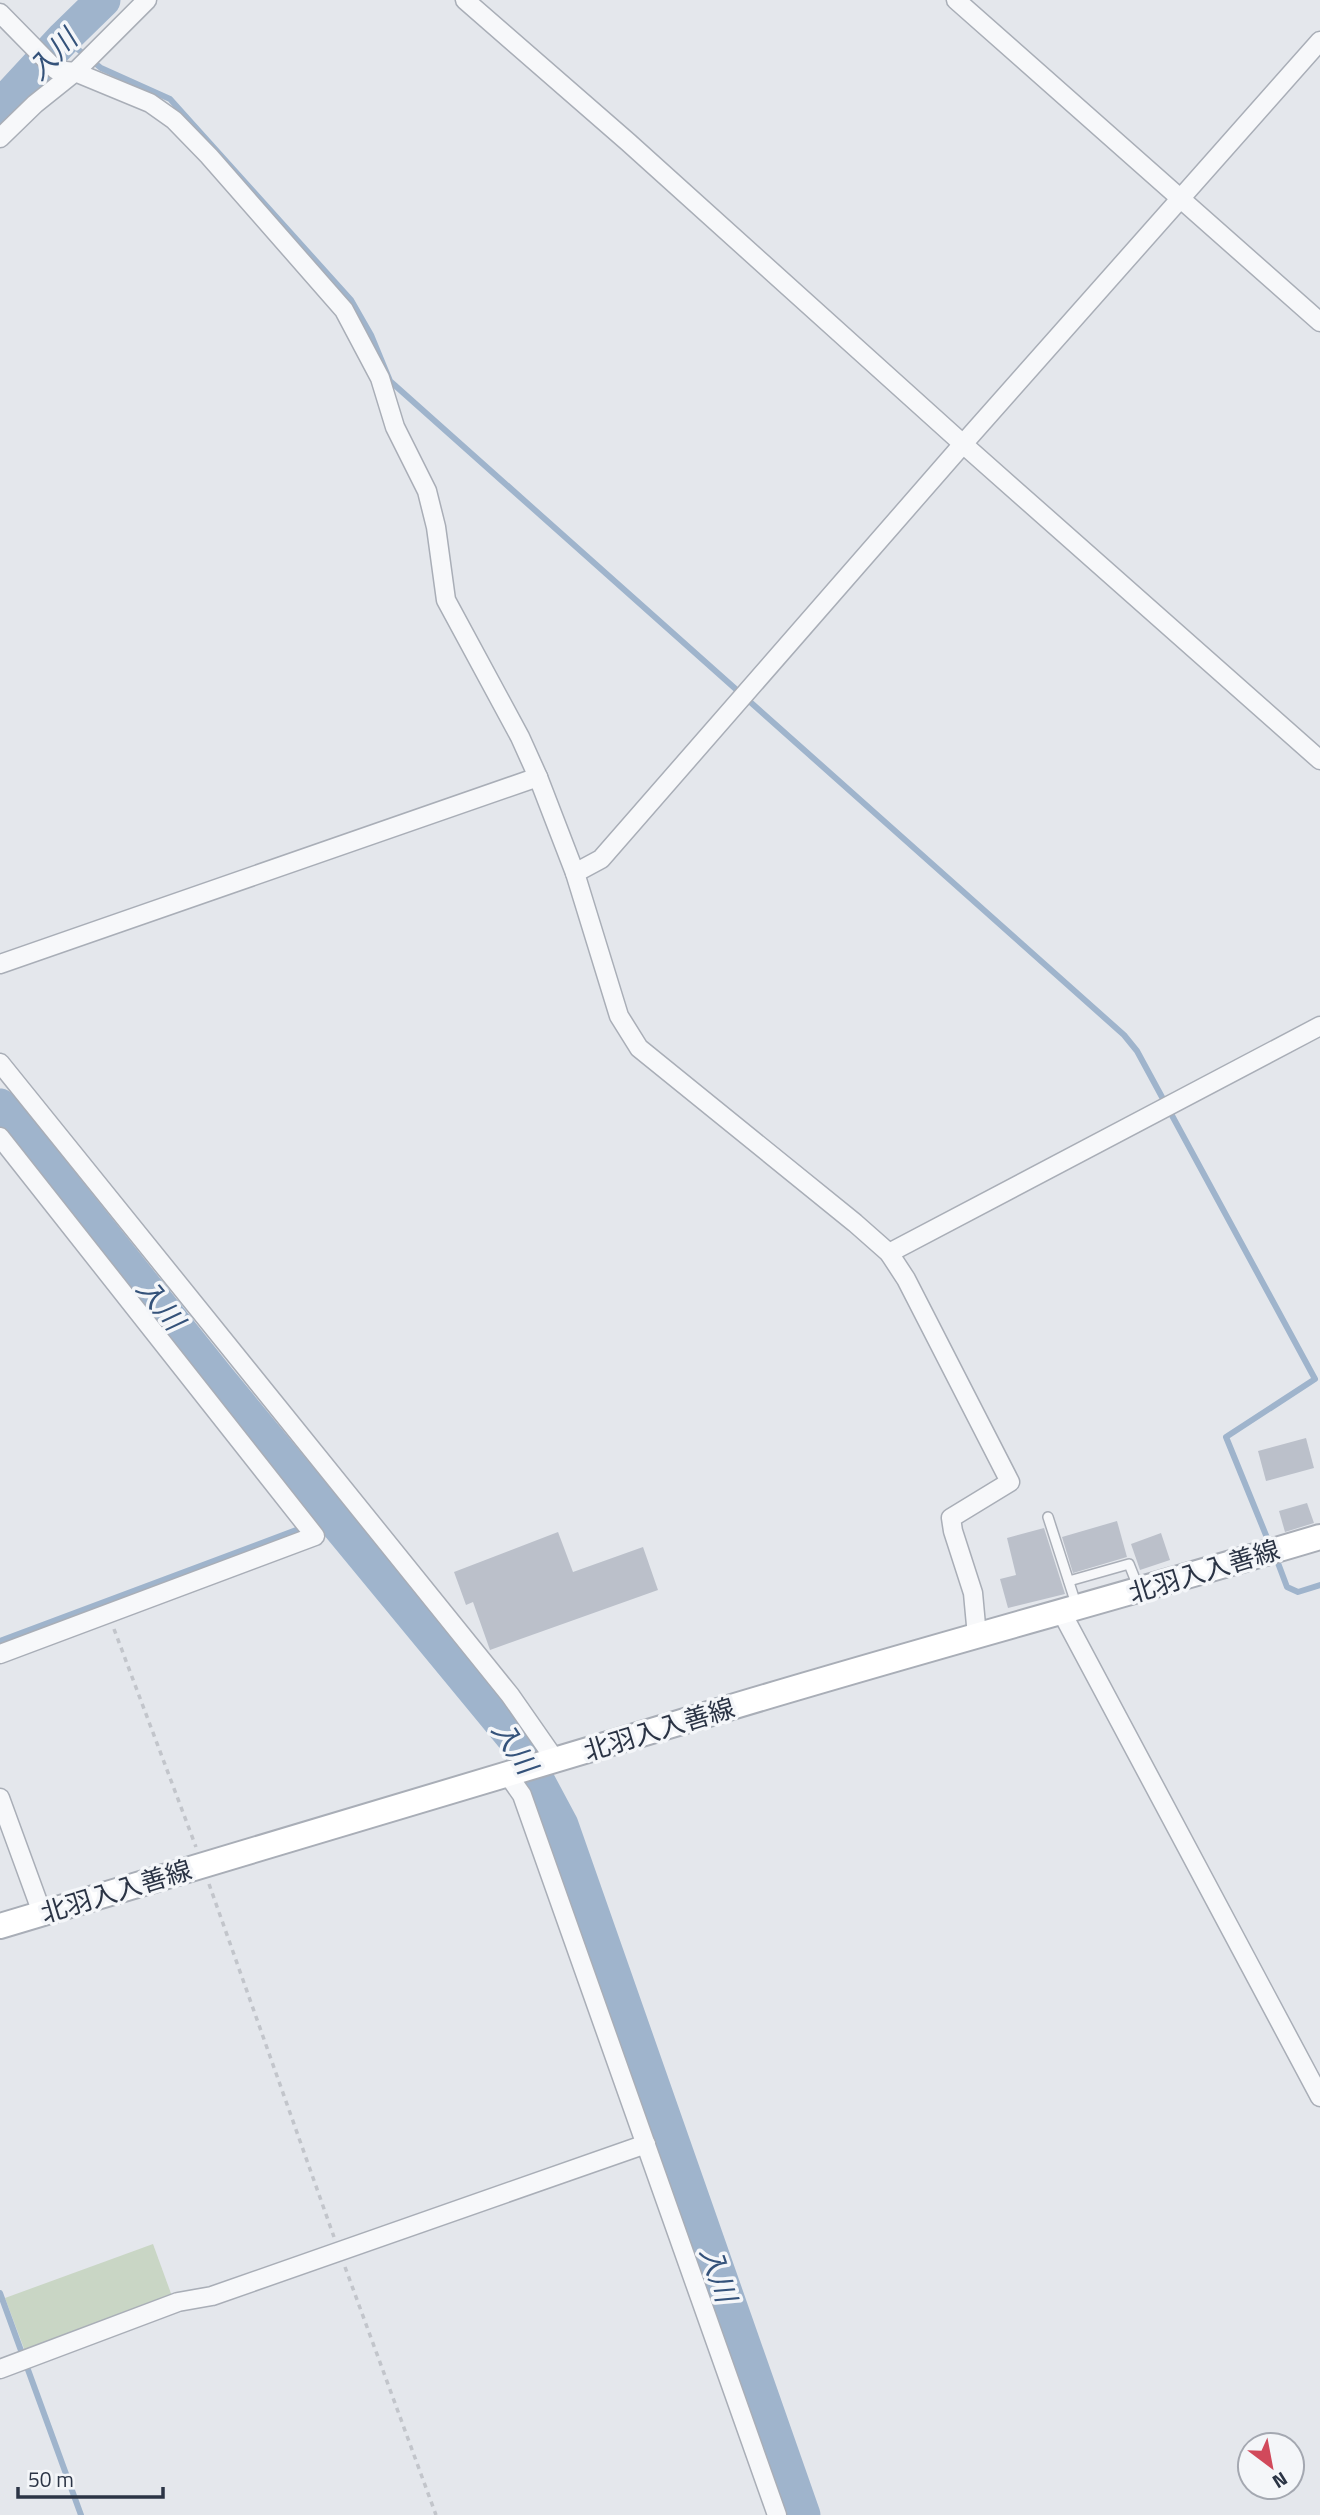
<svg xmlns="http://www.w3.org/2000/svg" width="1320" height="2515" viewBox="0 0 1320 2515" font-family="'Titillium Web','Noto Sans JP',sans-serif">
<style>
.green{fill:#c9d6c5}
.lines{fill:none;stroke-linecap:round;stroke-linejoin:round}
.stream{stroke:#9fb4cc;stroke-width:6}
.river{stroke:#9fb4cc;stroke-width:35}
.building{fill:#bbc0ca}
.service-casing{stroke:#a9aeb7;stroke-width:12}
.minor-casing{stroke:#a9aeb7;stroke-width:21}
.secondary-casing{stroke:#a9aeb7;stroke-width:28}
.path{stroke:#c2c5cb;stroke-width:3.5;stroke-dasharray:5 5;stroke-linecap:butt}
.service{stroke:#f7f8fa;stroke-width:9}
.minor{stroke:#f7f8fa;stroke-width:18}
.secondary{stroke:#fff;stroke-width:24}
.labels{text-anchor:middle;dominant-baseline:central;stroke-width:7;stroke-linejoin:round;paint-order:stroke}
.street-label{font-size:26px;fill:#2b3445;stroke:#f4f6f9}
.water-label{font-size:28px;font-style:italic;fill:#34527a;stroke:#f4f6f9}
</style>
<rect width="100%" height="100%" fill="#e4e7ec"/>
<polygon class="green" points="153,2244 173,2299 26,2354 5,2298"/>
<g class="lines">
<g class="stream">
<polyline points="64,38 101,68 170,99 351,300 371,335 390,381 1124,1035 1137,1051 1315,1379 1226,1437 1270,1545"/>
<polyline points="1275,1555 1287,1587 1298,1592 1320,1585"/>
<polyline points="0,1641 331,1517"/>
<polyline points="0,2293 81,2515"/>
</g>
<g class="river">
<polyline points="0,107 64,38 103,0"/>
<polyline points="0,1106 218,1379 515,1739 561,1825 803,2515"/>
</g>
</g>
<g class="building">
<polygon points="1306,1438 1314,1468 1266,1481 1258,1451"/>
<polygon points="1307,1503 1314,1523 1285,1532 1279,1511"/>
<polygon points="1117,1521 1127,1557 1073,1573 1062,1537"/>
<polygon points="1044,1528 1065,1594 1008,1608 1000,1579 1016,1575 1007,1538"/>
<polygon points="558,1532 573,1572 643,1547 658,1590 490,1650 473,1602 466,1605 454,1572"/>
<polygon points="1161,1533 1170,1560 1140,1570 1131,1544"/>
</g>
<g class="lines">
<defs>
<g id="service">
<polyline points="1048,1517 1077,1607"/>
<polyline points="1069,1581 1129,1564 1139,1589"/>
</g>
<g id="minor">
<polyline points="465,0 628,142 963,444 1320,760"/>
<polyline points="956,0 1320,322"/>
<polyline points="0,13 56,70 75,72 150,103 174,120 209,156 344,310 380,378 395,427 427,491 436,527 446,600 520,737 538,777 575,873 619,1016 639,1048 855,1223 889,1253 906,1279 1010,1482 951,1518 953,1531 973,1593 977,1636"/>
<polyline points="0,138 35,104 75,72 147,0"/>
<polyline points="575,873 601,859 963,444 1320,41"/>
<polyline points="0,964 538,777"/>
<polyline points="0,1063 510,1695 556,1761"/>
<polyline points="0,1137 315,1536 0,1654"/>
<polyline points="889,1253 1320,1026"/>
<polyline points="1062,1613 1320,2097"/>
<polyline points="508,1775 522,1795 777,2515"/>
<polyline points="0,1798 42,1913"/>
<polyline points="0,2369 178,2302 212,2296 646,2144"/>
</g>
<path id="secondary" d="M 0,1926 C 239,1855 477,1783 715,1712 C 916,1651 1119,1597 1320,1537"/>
</defs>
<use href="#service" class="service-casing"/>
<use href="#minor" class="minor-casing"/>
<use href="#secondary" class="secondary-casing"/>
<g class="path">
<polyline points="114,1629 196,1847"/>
<polyline points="209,1884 334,2237"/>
<polyline points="345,2267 436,2515"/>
</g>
<use href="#service" class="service"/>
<use href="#minor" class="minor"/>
<use href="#secondary" class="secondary"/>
</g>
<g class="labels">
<g class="street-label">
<text transform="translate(1204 1571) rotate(-17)">北羽入入善線</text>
<text transform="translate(659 1729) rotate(-17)">北羽入入善線</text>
<text transform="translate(116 1891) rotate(-17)">北羽入入善線</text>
</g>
<g class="water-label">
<text transform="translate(52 54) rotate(-46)">入川</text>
<text transform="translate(161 1304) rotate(51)">入川</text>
<text transform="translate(515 1747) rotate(57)">入川</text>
<text transform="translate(719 2274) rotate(71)">入川</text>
</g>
</g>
<g transform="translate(1271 2466) rotate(148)"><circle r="33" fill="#f4f6f9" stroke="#a4a8b1" stroke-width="2"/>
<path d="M0-5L12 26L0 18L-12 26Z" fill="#d1495b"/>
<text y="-10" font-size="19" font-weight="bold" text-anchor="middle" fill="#2b3445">N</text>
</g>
<path d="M18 2487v10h145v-10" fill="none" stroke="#2b3445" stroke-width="3.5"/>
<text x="28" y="2487" font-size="21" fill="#2b3445" stroke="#f4f6f9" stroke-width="5" paint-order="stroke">50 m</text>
</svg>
